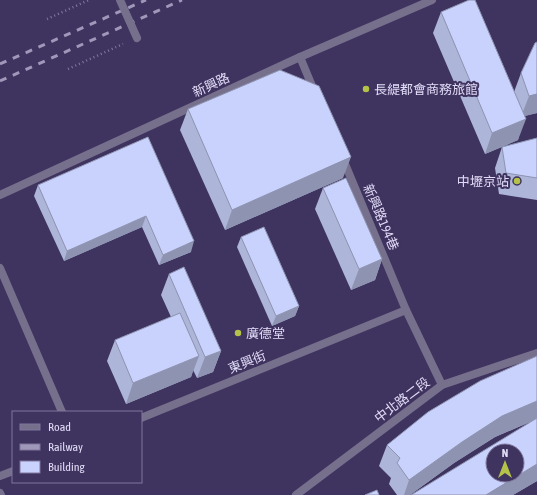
<svg xmlns="http://www.w3.org/2000/svg" width="537" height="495" viewBox="0 0 537 495" font-family="'Asap Condensed','Noto Sans TC',sans-serif">
<style>
.lines{fill:none;stroke-linecap:round;stroke-linejoin:round}
.path{stroke:#837a9f;stroke-width:2.5;stroke-dasharray:1 3;stroke-linecap:butt}
.service{stroke:#76708c;stroke-width:8}
.minor{stroke:#76708c;stroke-width:8}
.rail{stroke:#a098ba;stroke-width:3;stroke-dasharray:7 7;stroke-linecap:butt}
.pedestrian-bridge{stroke:#76708c;stroke-width:8}
.wall{fill:#adb5d9}
.shaded-wall{fill:#8d93b0}
.building{fill:#c9d2fc;stroke:#8d93b0;fill-rule:evenodd}
.poi-dot{fill:#b5c24a;stroke:#3f335f;stroke-width:1.5}
.labels{text-anchor:middle;dominant-baseline:central;stroke-width:4;stroke-linejoin:round;paint-order:stroke}
.street-label{font-size:13px;fill:#e1dcf7;stroke:#3f335f}
.poi-label{font-size:13px;fill:#e1dcf7;stroke:#3f335f;text-anchor:start}
</style>
<rect width="100%" height="100%" fill="#3f335f"/>
<g class="lines">
<g class="path">
<polyline points="47,19 89,0"/>
<polyline points="68,69 123,44"/>
</g>
<g class="service">
<polyline points="300,57 315,93"/>
<polyline points="343,159 406,310 442,385"/>
<polyline points="0,268 62,412"/>
<polyline points="141,418 406,310"/>
<polyline points="0,476 13,471"/>
</g>
<g class="minor">
<polyline points="0,195 300,57 432,0"/>
<polyline points="0,493 1,495"/>
<polyline points="296,495 442,385 537,353"/>
</g>
<g class="rail">
<polyline points="0,64 146,0"/>
<polyline points="0,81 182,0"/>
</g>
<polyline class="pedestrian-bridge" points="120,0 137,38"/>
</g>
<g class="wall">
<polygon points="441,12 514,92 521,73 537,113 524,116 518,140 485,154 433,33"/>
<polygon points="188,109 343,178 225,230 180,130"/>
<polygon points="148,137 191,252 159,265 142,227 64,261 34,196 38,185"/>
<polygon points="537,138 537,200 499,194 495,168 502,147"/>
<polygon points="323,188 382,259 375,280 351,290 315,209"/>
<polygon points="241,237 299,306 295,316 272,326 237,247"/>
<polygon points="169,274 221,351 213,372 197,378 193,370 191,377 126,404 107,361 115,340 171,317 161,295"/>
<polygon points="537,356 537,481 513,495 530,422 495,437 454,463 410,495 397,495 389,484 391,478 379,466 387,445"/>
</g>
<g class="shaded-wall">
<polygon points="537,94 537,113 521,117 529,96"/>
<polygon points="526,119 518,140 485,154 492,133"/>
<polygon points="351,157 343,178 225,230 232,210"/>
<polygon points="146,216 142,227 64,261 67,251"/>
<polygon points="194,241 191,252 159,265 163,255"/>
<polygon points="382,259 375,280 351,290 359,269"/>
<polygon points="299,306 295,316 272,326 276,316"/>
<polygon points="221,351 213,372 197,378 205,357"/>
<polygon points="199,356 191,377 126,404 133,383"/>
<polygon points="537,401 537,419 495,437 454,463 410,495 404,495 409,480 462,442 502,416"/>
<polygon points="537,464 537,481 513,495 486,495"/>
</g>
<g class="building">
<polygon points="469,0 475,0 526,119 492,133 441,12"/>
<polygon points="537,42 537,94 529,96 521,73 535,43"/>
<polygon points="280,70 319,86 351,157 232,210 188,109"/>
<polygon points="148,137 194,241 163,255 146,216 67,251 38,185"/>
<polygon points="537,138 537,178 506,173 502,147"/>
<polygon points="346,178 382,259 359,269 323,188"/>
<polygon points="264,227 299,306 276,316 241,237"/>
<polygon points="184,267 221,351 205,357 169,274"/>
<polygon points="180,313 199,356 133,383 115,340"/>
<polygon points="537,356 537,401 502,416 462,442 409,480 397,463 400,458 387,445 428,412 480,381"/>
<path d="M 537,418 L 537,464 L 486,495 L 411,495 ZM 493,451 L 517,451 L 517,475 L 493,475 Z"/>
<polygon points="377,490 379,495 365,495"/>
</g>
<g class="poi-dot">
<circle cx="366" cy="89" r="4"/>
<circle cx="517" cy="181" r="4"/>
<circle cx="238" cy="333" r="4"/>
</g>
<g class="labels">
<g class="street-label">
<text transform="translate(211 85) rotate(-25)">新興路</text>
<text transform="translate(381 217) rotate(67)">新興路194巷</text>
<text transform="translate(247 362) rotate(-22)">東興街</text>
<text transform="translate(402 400) rotate(-37)">中北路二段</text>
</g>
<g class="poi-label">
<text x="374" y="89">長緹都會商務旅館</text>
<text x="509" y="181" text-anchor="end">中壢京站</text>
<text x="246" y="333">廣德堂</text>
</g>
</g>
<rect x="12" y="411" width="130" height="72" fill="#3f335f" stroke="#80779c"/>
<rect x="20" y="424" width="20" height="6" fill="#76708c" stroke="#80779c"/>
<text x="48" y="431" font-size="12" fill="#e1dcf7">Road</text>
<rect x="20" y="444" width="20" height="6" fill="#a098ba" stroke="#80779c"/>
<text x="48" y="451" font-size="12" fill="#e1dcf7">Railway</text>
<rect x="20" y="461" width="20" height="12" fill="#c9d2fc" stroke="#80779c"/>
<text x="48" y="471" font-size="12" fill="#e1dcf7">Building</text>
<g transform="translate(505 463)"><circle r="19" fill="#3f335f" stroke="#80779c"/>
<path d="M0-3L7 15L0 10L-7 15Z" fill="#b5c24a"/>
<text y="-6" font-size="11" font-weight="bold" text-anchor="middle" fill="#e1dcf7">N</text>
</g>
</svg>
